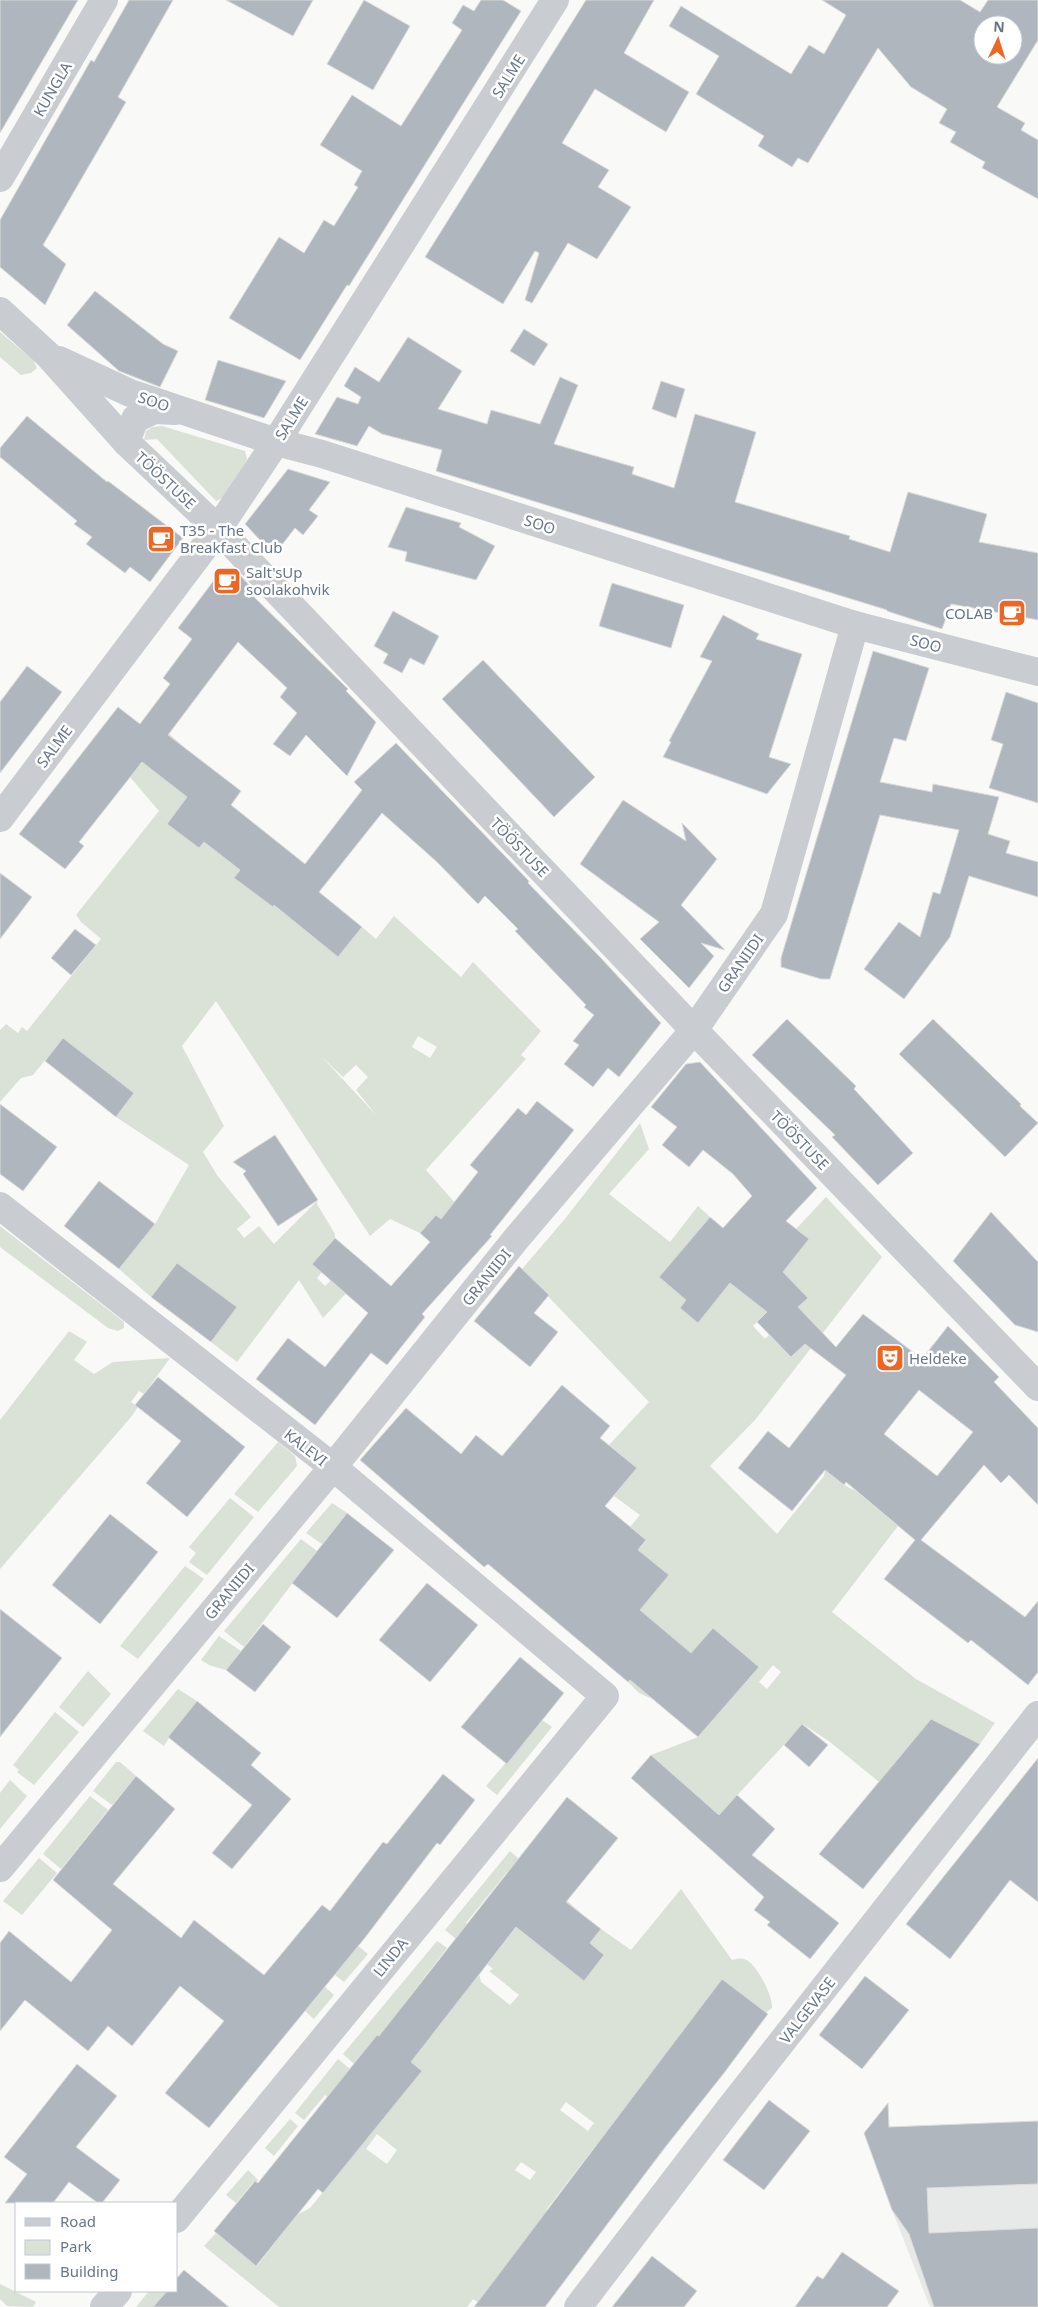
<svg xmlns="http://www.w3.org/2000/svg" width="1038" height="2307" viewBox="0 0 1038 2307" font-family="'Noto Sans',sans-serif">
<style>
.built{fill:#e7e8e8}
.green{fill:#dae1d7;fill-rule:evenodd}
.building{fill:#b0b6be;stroke:#dbdbd9;fill-rule:evenodd}
.lines{fill:none;stroke-linecap:round;stroke-linejoin:round}
.minor{stroke:#c9ccd0;stroke-width:28}
.labels{text-anchor:middle;dominant-baseline:central;stroke-width:5;stroke-linejoin:round;paint-order:stroke}
.street-label{font-size:15px;fill:#677689;stroke:#fff}
.poi-label{font-size:15px;fill:#677689;stroke:#fff;text-anchor:start}
</style>
<rect width="100%" height="100%" fill="#f9f9f7"/>
<polygon class="built" points="1038,2184 1038,2307 930,2307 892,2210 927,2188"/>
<g class="green">
<polygon points="0,332 33,360 37,368 31,373 21,375 0,357"/>
<polygon points="162,426 245,451 247,459 245,463 223,498 216,501 157,439 144,440 146,431 152,427"/>
<path d="M 168,733 L 184,747 L 162,777 L 187,797 L 167,824 L 199,848 L 204,842 L 240,870 L 235,878 L 273,907 L 289,885 L 300,893 L 325,897 L 301,927 L 338,957 L 362,927 L 376,939 L 394,916 L 461,977 L 473,962 L 541,1031 L 521,1055 L 526,1059 L 426,1170 L 457,1205 L 444,1221 L 436,1215 L 420,1233 L 390,1219 L 370,1236 L 216,1001 L 182,1046 L 224,1126 L 203,1152 L 217,1175 L 251,1217 L 237,1229 L 244,1238 L 259,1226 L 274,1244 L 318,1200 L 317,1204 L 335,1234 L 335,1238 L 313,1263 L 322,1272 L 317,1278 L 325,1286 L 331,1280 L 369,1269 L 323,1318 L 299,1280 L 237,1362 L 211,1342 L 236,1307 L 177,1263 L 151,1297 L 119,1269 L 155,1224 L 189,1165 L 116,1117 L 134,1093 L 63,1038 L 33,1075 L 21,1078 L 0,1102 L 0,1030 L 6,1024 L 18,1033 L 22,1027 L 27,1031 L 101,939 L 81,922 L 76,915 L 159,811 L 130,777 ZM 418,1036 L 437,1047 L 430,1058 L 412,1047 ZM 322,1057 L 343,1077 L 356,1065 L 368,1077 L 356,1090 L 376,1115 Z"/>
<path d="M 640,1123 L 649,1149 L 609,1194 L 670,1242 L 698,1206 L 710,1217 L 660,1277 L 686,1300 L 698,1323 L 753,1254 L 796,1229 L 826,1197 L 882,1257 L 755,1420 L 710,1466 L 777,1534 L 824,1476 L 825,1470 L 844,1485 L 856,1491 L 898,1526 L 832,1612 L 916,1679 L 995,1723 L 980,1744 L 931,1719 L 891,1767 L 933,1802 L 922,1817 L 830,1742 L 803,1724 L 719,1815 L 651,1755 L 698,1737 L 734,1695 L 748,1658 L 713,1628 L 652,1699 L 639,1693 L 628,1682 L 668,1635 L 635,1606 L 619,1574 L 646,1541 L 630,1527 L 640,1515 L 614,1496 L 637,1468 L 609,1445 L 649,1402 L 522,1269 L 564,1220 ZM 786,1295 L 807,1298 L 798,1307 L 819,1330 L 791,1357 L 769,1335 L 765,1339 L 753,1326 ZM 773,1665 L 781,1672 L 767,1689 L 759,1682 Z"/>
<polygon points="0,1226 124,1322 124,1328 118,1331 108,1328 0,1247"/>
<polygon points="69,1331 87,1342 74,1360 94,1374 113,1362 170,1358 144,1394 139,1391 131,1402 138,1407 131,1417 0,1569 0,1420"/>
<polygon points="278,1442 295,1456 297,1466 258,1512 234,1494"/>
<polygon points="230,1498 254,1517 207,1575 189,1562 196,1553 189,1547"/>
<polygon points="332,1503 347,1513 322,1544 306,1533"/>
<polygon points="301,1539 317,1551 244,1647 224,1631"/>
<polygon points="185,1566 204,1579 138,1659 120,1646"/>
<polygon points="219,1636 241,1651 226,1670 209,1665 201,1660"/>
<polygon points="88,1671 111,1694 83,1727 59,1707"/>
<polygon points="178,1689 197,1701 168,1737 169,1738 164,1746 143,1731"/>
<polygon points="55,1712 79,1732 34,1785 17,1772 19,1770 13,1765"/>
<polygon points="542,1720 552,1727 497,1795 486,1786"/>
<polygon points="116,1762 120,1762 136,1776 112,1805 93,1791"/>
<polygon points="10,1780 27,1796 0,1829 0,1793"/>
<polygon points="90,1796 108,1810 61,1869 43,1854"/>
<path d="M 510,1851 L 580,1912 L 549,1953 L 584,1980 L 604,1955 L 590,1943 L 601,1929 L 631,1950 L 681,1889 L 732,1960 C 736,1959 740,1958 744,1959 C 756,1962 773,1996 772,2008 L 619,2117 L 664,2150 L 641,2178 L 596,2145 L 546,2210 L 591,2245 L 583,2257 L 538,2224 L 485,2307 L 473,2299 L 467,2307 L 279,2307 L 204,2246 L 216,2233 L 257,2266 L 297,2215 L 310,2208 L 422,2071 L 354,2064 L 343,2054 L 437,1941 L 447,1948 L 403,2005 L 435,2031 L 479,1974 L 481,1982 L 510,2005 L 519,1995 L 489,1971 L 493,1969 L 445,1930 ZM 507,1872 L 540,1897 L 499,1949 L 466,1923 ZM 566,2102 L 594,2123 L 588,2131 L 560,2110 ZM 377,2134 L 397,2150 L 387,2164 L 366,2149 ZM 521,2162 L 536,2172 L 530,2180 L 515,2170 Z"/>
<polygon points="39,1858 57,1873 22,1915 3,1901"/>
<polygon points="358,1946 368,1954 344,1982 334,1974"/>
<polygon points="324,1986 334,1995 314,2019 304,2010"/>
<polygon points="338,2059 350,2069 327,2097 325,2095 304,2120 295,2113"/>
<polygon points="290,2119 298,2126 274,2156 265,2148"/>
<polygon points="248,2170 258,2180 256,2182 254,2181 236,2203 226,2195"/>
<polygon points="0,2284 36,2302 33,2307 7,2306 0,2299"/>
<polygon points="149,2291 167,2291 153,2307 136,2307"/>
</g>
<g class="building">
<polygon points="0,0 78,0 0,133"/>
<polygon points="129,0 173,0 118,97 126,102 43,245 66,264 45,305 0,267 0,220 91,60 94,62"/>
<polygon points="226,0 313,0 293,36"/>
<polygon points="364,0 410,26 373,90 327,64"/>
<polygon points="481,0 503,0 521,11 349,286 347,285 300,360 229,318 279,237 304,253 324,220 334,226 358,187 354,185 362,171 320,145 352,95 401,126 462,30 452,23 463,5 474,11"/>
<polygon points="586,0 654,0 624,53 689,92 666,132 595,89 562,143 609,170 598,187 631,207 597,259 568,243 532,303 525,300 539,253 535,251 503,304 425,257"/>
<path d="M 822,0 L 960,0 L 980,12 L 988,0 L 1038,0 L 1038,40 L 997,107 L 1025,123 L 1021,130 L 1038,140 L 1038,199 L 982,168 L 985,162 L 950,142 L 956,132 L 939,123 L 947,109 L 911,87 L 878,48 L 808,163 L 798,158 L 792,167 L 758,146 L 764,136 L 696,94 L 719,56 L 669,26 L 681,6 L 791,74 L 809,45 L 824,54 L 846,15 ZM 983,25 L 1013,25 L 1013,55 L 983,55 Z"/>
<polygon points="95,291 163,344 178,351 160,387 119,371 67,325"/>
<polygon points="524,329 548,344 534,366 510,351"/>
<polygon points="408,337 462,371 438,409 487,424 491,410 540,424 560,377 578,385 554,444 634,467 632,474 674,488 695,414 756,432 735,502 850,536 849,539 890,552 908,492 987,514 979,542 1038,553 1038,620 951,604 942,629 887,611 887,610 436,471 442,450 382,434 369,426 357,446 315,434 337,397 358,404 361,397 344,386 355,367 379,382"/>
<polygon points="218,360 286,381 264,418 205,400"/>
<polygon points="661,381 685,389 676,418 652,409"/>
<polygon points="27,416 107,482 108,481 183,538 150,582 130,567 125,573 86,544 92,537 74,524 77,521 0,457 0,448"/>
<polygon points="288,469 330,482 309,510 318,516 303,535 295,528 274,555 245,524"/>
<polygon points="406,507 461,523 459,527 495,546 476,580 405,561 407,552 388,547"/>
<polygon points="221,571 238,573 250,586 249,592 348,689 346,691 376,722 347,776 306,735 290,756 273,744 297,713 280,697 287,688 238,642 168,735 241,791 231,805 305,864 362,790 354,782 396,743 529,881 528,883 600,957 661,1023 619,1077 608,1068 593,1087 564,1064 579,1045 573,1041 594,1015 584,1007 586,1005 515,931 518,929 485,896 478,904 437,862 382,813 319,892 362,927 338,957 274,905 273,907 234,878 240,870 204,842 199,848 167,824 187,797 142,762 79,842 84,846 65,869 19,834 118,707 140,724 170,684 163,678 192,639 178,628"/>
<polygon points="612,583 684,605 671,648 599,626"/>
<polygon points="393,611 439,636 424,665 410,658 402,673 383,663 388,654 374,646"/>
<polygon points="723,615 759,634 756,639 802,654 769,757 791,764 767,794 663,757 671,742 669,741 712,661 700,657"/>
<polygon points="873,651 929,668 906,741 894,738 880,782 932,792 933,784 999,797 988,834 1010,841 1006,853 1038,862 1038,897 969,876 950,937 904,999 864,969 899,922 920,937 933,892 940,894 959,830 880,815 830,979 821,979 781,967 781,958"/>
<polygon points="483,660 595,777 554,817 442,699"/>
<polygon points="27,666 62,692 0,773 0,702"/>
<polygon points="1006,692 1038,703 1038,803 989,788 1003,744 991,740"/>
<polygon points="623,800 686,841 682,823 717,859 681,905 725,950 701,943 714,956 689,988 640,939 659,922 580,864"/>
<polygon points="0,873 32,897 0,939"/>
<polygon points="75,929 96,945 71,975 51,958"/>
<polygon points="787,1019 856,1086 854,1089 913,1153 878,1185 832,1137 835,1135 752,1055"/>
<polygon points="933,1019 1021,1104 1020,1106 1038,1123 1005,1157 899,1054"/>
<polygon points="63,1038 134,1093 116,1117 45,1061"/>
<path d="M 700,1062 L 817,1188 L 786,1221 L 809,1239 L 783,1272 L 808,1298 L 798,1307 L 836,1347 L 863,1314 L 922,1359 L 948,1326 L 999,1377 L 994,1382 L 1038,1428 L 1038,1505 L 1009,1475 L 1001,1483 L 984,1465 L 921,1540 L 1025,1617 L 1038,1601 L 1038,1672 L 1028,1685 L 971,1640 L 968,1643 L 884,1579 L 915,1540 L 846,1482 L 844,1485 L 825,1470 L 792,1511 L 738,1468 L 768,1431 L 789,1448 L 846,1375 L 805,1344 L 791,1357 L 757,1322 L 767,1312 L 730,1283 L 698,1323 L 680,1308 L 686,1300 L 659,1277 L 710,1217 L 723,1228 L 752,1196 L 733,1174 L 703,1150 L 689,1167 L 662,1145 L 677,1127 L 651,1107 L 686,1064 ZM 919,1390 L 973,1432 L 937,1476 L 884,1434 Z"/>
<polygon points="537,1101 574,1130 490,1235 492,1236 422,1314 425,1317 387,1365 371,1353 315,1425 256,1379 288,1338 325,1367 368,1313 312,1264 335,1238 391,1286 430,1242 420,1233 436,1215 441,1219 478,1172 470,1165 518,1108 526,1115"/>
<polygon points="0,1104 57,1147 23,1191 0,1174"/>
<polygon points="275,1135 318,1200 278,1226 243,1174 246,1171 233,1162"/>
<polygon points="99,1181 155,1224 119,1269 64,1226"/>
<polygon points="991,1212 1038,1262 1038,1332 1015,1325 953,1261"/>
<polygon points="177,1263 237,1307 211,1342 151,1297"/>
<polygon points="519,1266 549,1295 534,1313 558,1332 530,1367 474,1321"/>
<polygon points="158,1377 245,1447 187,1517 146,1483 181,1441 135,1405"/>
<polygon points="562,1385 610,1426 600,1438 637,1468 605,1506 646,1540 638,1550 669,1575 640,1610 691,1653 713,1628 759,1667 698,1737 630,1680 628,1682 488,1564 484,1567 360,1460 406,1408 461,1454 476,1435 502,1456"/>
<polygon points="347,1513 394,1550 337,1618 292,1583"/>
<polygon points="110,1514 158,1552 100,1624 52,1585"/>
<polygon points="427,1583 478,1625 430,1682 379,1640"/>
<polygon points="0,1609 62,1658 0,1737"/>
<polygon points="263,1624 291,1647 255,1692 226,1670"/>
<polygon points="520,1657 564,1693 507,1764 461,1727"/>
<polygon points="197,1701 261,1753 251,1765 291,1799 232,1869 212,1853 252,1805 168,1737"/>
<polygon points="931,1719 980,1744 863,1889 819,1854"/>
<polygon points="802,1724 828,1745 809,1767 784,1745"/>
<polygon points="651,1755 719,1815 737,1795 775,1829 752,1855 839,1923 810,1959 767,1925 770,1922 754,1910 764,1897 631,1778"/>
<polygon points="1038,1758 1038,1902 1010,1880 950,1959 906,1924"/>
<polygon points="443,1774 475,1800 440,1845 437,1843 364,1939 209,2128 165,2093 224,2021 180,1986 132,2046 108,2026 88,2051 25,2000 0,2031 0,1943 9,1931 71,1982 112,1930 53,1880 136,1776 175,1809 113,1884 181,1938 194,1920 264,1975 322,1905 330,1911 383,1842 387,1844"/>
<polygon points="567,1797 618,1838 566,1902 601,1929 590,1943 604,1955 584,1981 516,1927 411,2062 422,2071 323,2193 318,2189 256,2266 214,2231 255,2181 258,2183 377,2035 379,2036"/>
<polygon points="865,1976 909,2010 862,2069 819,2035"/>
<polygon points="722,1979 768,2014 724,2073 663,2150 545,2307 474,2307"/>
<polygon points="77,2064 117,2096 76,2147 120,2180 102,2203 98,2203 69,2182 53,2203 5,2203 27,2174 4,2157"/>
<polygon points="769,2100 810,2131 764,2190 723,2160"/>
<polygon points="888,2103 889,2127 1038,2121 1038,2184 927,2188 929,2233 1038,2228 1038,2307 934,2307 909,2234 892,2210 864,2133"/>
<polygon points="842,2252 899,2291 887,2307 795,2307 817,2276 823,2279"/>
<polygon points="652,2256 697,2291 684,2307 612,2307"/>
<polygon points="184,2270 229,2307 153,2307 167,2291 176,2291 176,2279"/>
</g>
<g class="lines">
<g class="minor">
<polyline points="0,178 104,0"/>
<polyline points="0,311 48,355 126,442 218,529 694,1030 1038,1387"/>
<polyline points="59,360 130,393 276,442 322,454 855,625 1038,672"/>
<polyline points="126,442 135,419 154,410 175,411"/>
<polyline points="0,818 218,529 276,442 555,0"/>
<polyline points="0,1206 333,1467 605,1696 176,2219"/>
<polyline points="0,1868 333,1467 516,1239 694,1030 774,914 855,625"/>
<polyline points="104,2307 118,2291"/>
<polyline points="578,2307 730,2108 1038,1715"/>
</g>
</g>
<defs>
<symbol id="cafe-square" viewBox="-11 -11 22 22"><rect x="-9" y="-9" width="18" height="18" rx="4" fill="#ec6624" stroke="#fff"/><path d="M-5.5-4.5H6V0H3Q3 3.5 0 3.5H-2.5Q-5.5 3.5-5.5 0ZM3-3.2v2h1.7v-2ZM-6 4.5H4V6H-6Z" fill="#fff"/></symbol>
<symbol id="theatre-square" viewBox="-11 -11 22 22"><rect x="-9" y="-9" width="18" height="18" rx="4" fill="#ec6624" stroke="#fff"/><path d="M-5-5.5Q0-4 5-5.5V0Q5 5 0 6Q-5 5-5 0ZM-3.3-2.5H-1v1.5H-3.3ZM1-2.5H3.3v1.5H1ZM-2.8 1Q0 5.5 2.8 1Z" fill="#fff"/></symbol>
</defs>
<g fill-rule="evenodd">
<use href="#cafe-square" x="145" y="523" width="32" height="32"/>
<use href="#cafe-square" x="211" y="565" width="32" height="32"/>
<use href="#cafe-square" x="996" y="597" width="32" height="32"/>
<use href="#theatre-square" x="874" y="1342" width="32" height="32"/>
</g>
<g class="labels">
<g class="street-label">
<text transform="translate(508 76) rotate(-58)">SALME</text>
<text transform="translate(52 89) rotate(-60)">KUNGLA</text>
<text transform="translate(154 401) rotate(19)">SOO</text>
<text transform="translate(291 418) rotate(-58)">SALME</text>
<text transform="translate(166 480) rotate(43)">TÖÖSTUSE</text>
<text transform="translate(540 524) rotate(18)">SOO</text>
<text transform="translate(926 643) rotate(15)">SOO</text>
<text transform="translate(54 746) rotate(-53)">SALME</text>
<text transform="translate(520 847) rotate(46)">TÖÖSTUSE</text>
<text transform="translate(740 963) rotate(-55)">GRANIIDI</text>
<text transform="translate(800 1140) rotate(46)">TÖÖSTUSE</text>
<text transform="translate(486 1277) rotate(-51)">GRANIIDI</text>
<text transform="translate(306 1447) rotate(38)">KALEVI</text>
<text transform="translate(229 1591) rotate(-50)">GRANIIDI</text>
<text transform="translate(390 1957) rotate(-51)">LINDA</text>
<text transform="translate(807 2010) rotate(-52)">VALGEVASE</text>
</g>
<g class="poi-label">
<text x="180" y="530">T35 - The<tspan x="180" dy="17">Breakfast Club</tspan></text>
<text x="246" y="572">Salt'sUp<tspan x="246" dy="17">soolakohvik</tspan></text>
<text x="993" y="613" text-anchor="end">COLAB</text>
<text x="909" y="1358">Heldeke</text>
</g>
</g>
<rect x="15" y="2202" width="162" height="90" fill="#ffffff" stroke="#c2c8d0"/>
<rect x="25" y="2218" width="25" height="8" fill="#c9ccd0" stroke="#c2c8d0"/>
<text x="60" y="2227" font-size="15" fill="#677689">Road</text>
<rect x="25" y="2240" width="25" height="15" fill="#dae1d7" stroke="#c2c8d0"/>
<text x="60" y="2252" font-size="15" fill="#677689">Park</text>
<rect x="25" y="2264" width="25" height="15" fill="#b0b6be" stroke="#c2c8d0"/>
<text x="60" y="2277" font-size="15" fill="#677689">Building</text>
<g transform="translate(998 40) rotate(4)"><circle r="24" fill="#ffffff" stroke="#c2c8d0"/>
<path d="M0-4L9 19L0 12L-9 19Z" fill="#ec6624"/>
<text y="-8" font-size="14" font-weight="bold" text-anchor="middle" fill="#677689">N</text>
</g>
</svg>
